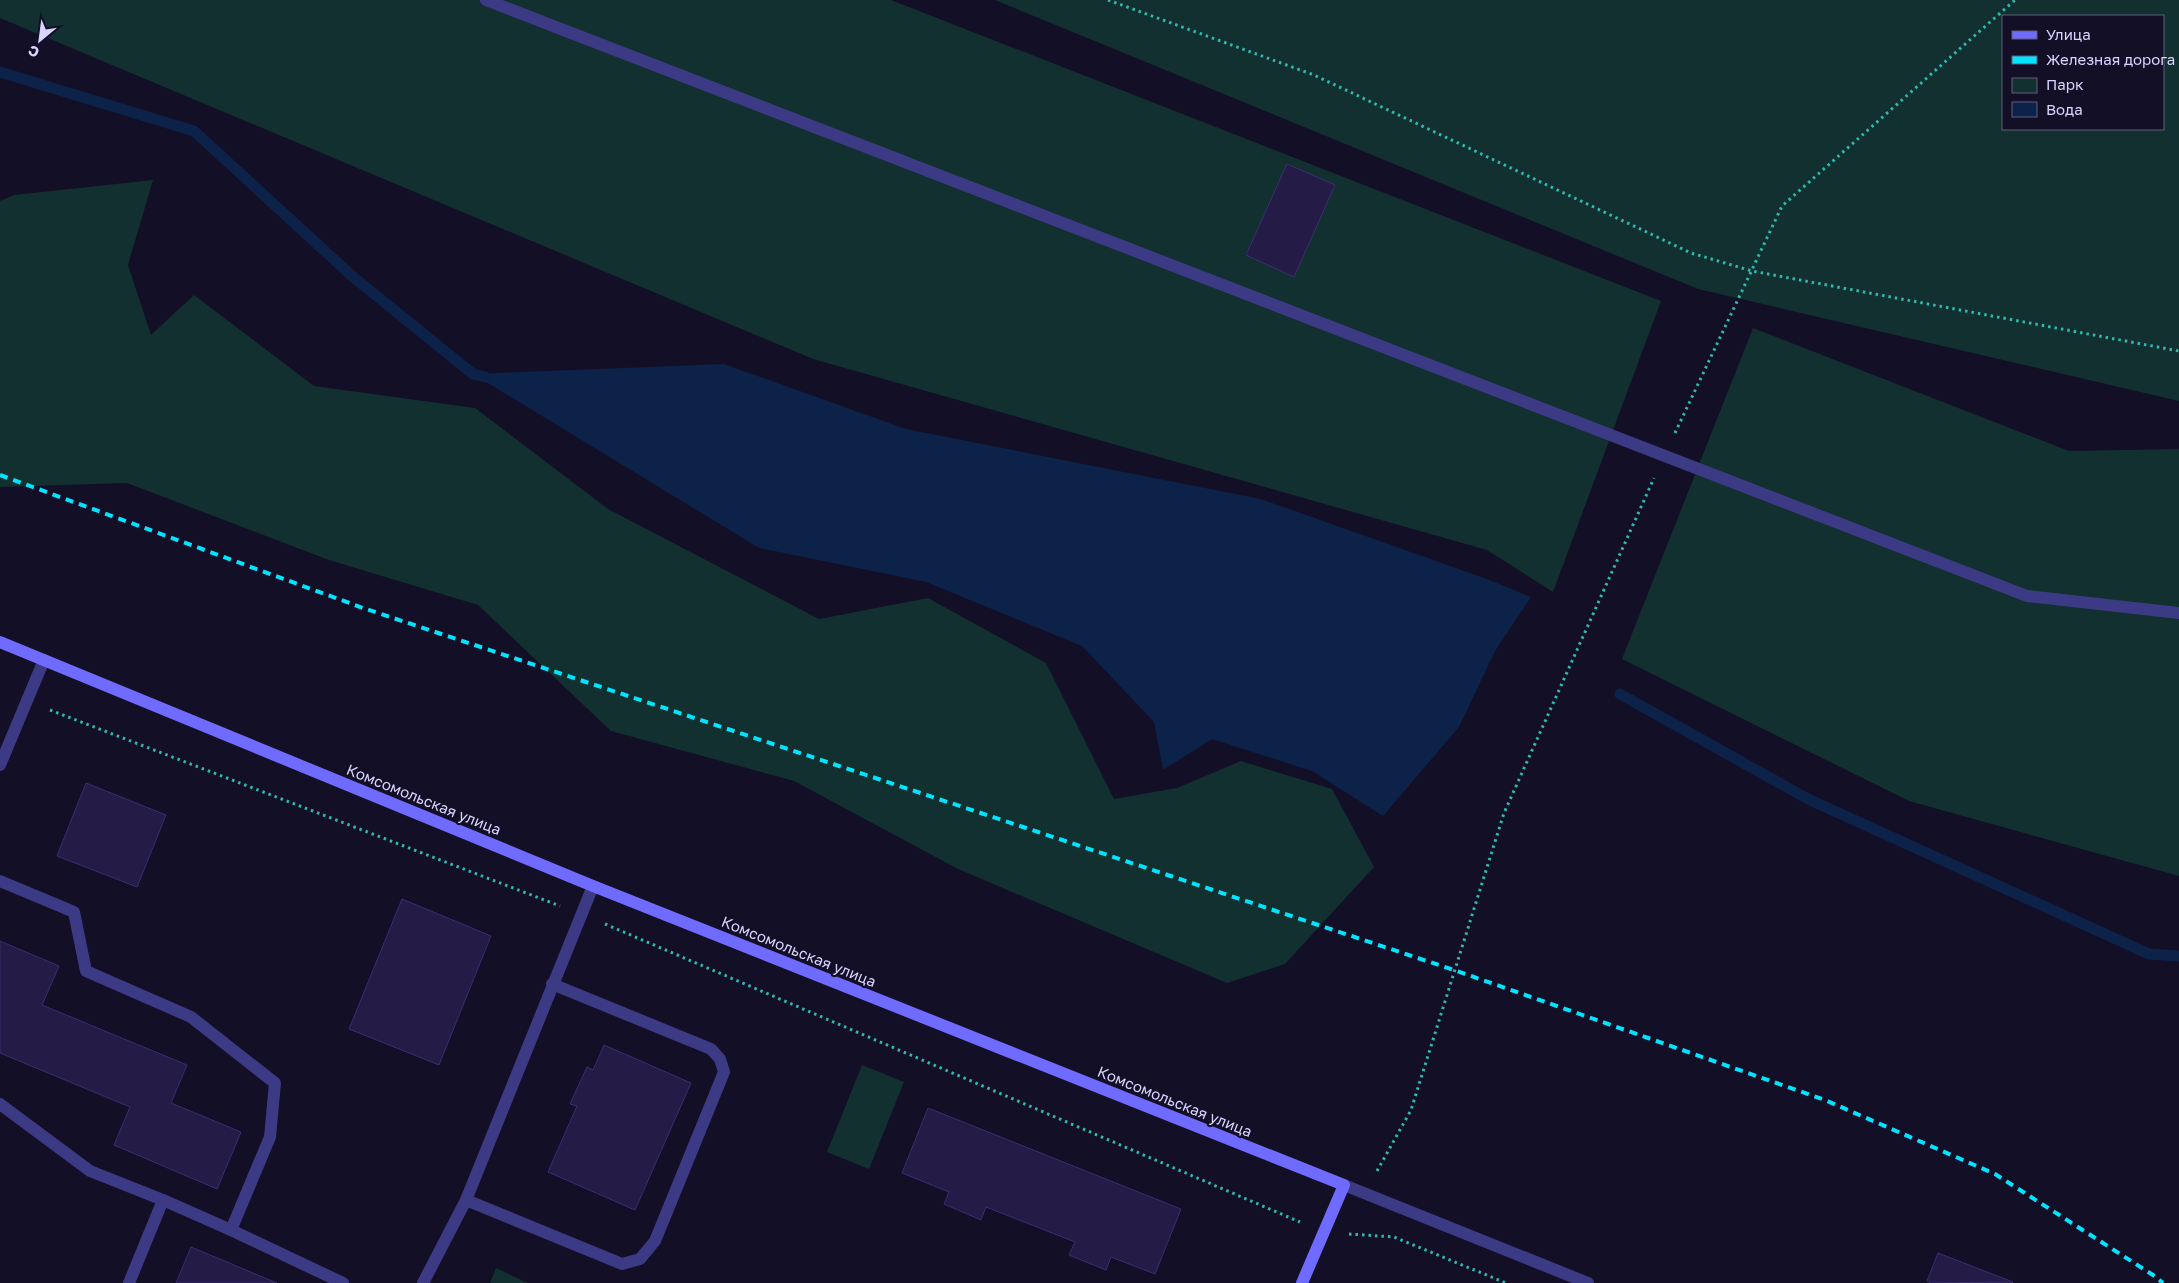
<svg xmlns="http://www.w3.org/2000/svg" width="2179" height="1283" viewBox="0 0 2179 1283" font-family="'Golos Text',sans-serif">
<style>
.green{fill:#12302f;fill-rule:evenodd}
.water{fill:#0c2248}
.lines{fill:none;stroke-linecap:round;stroke-linejoin:round}
.stream{stroke:#0c2248;stroke-width:11}
.building{fill:#241b47;stroke:#3b2d73}
.path{stroke:#2fb8b0;stroke-width:3;stroke-dasharray:2.5 4;stroke-linecap:butt}
.lane{stroke:#3d3a85;stroke-width:12}
.street{stroke:#3d3a85;stroke-width:12}
.secondary{stroke:#6f6bff;stroke-width:12}
.rail{stroke:#00e5ff;stroke-width:4;stroke-dasharray:8 6;stroke-linecap:butt}
.labels{text-anchor:middle;dominant-baseline:central;stroke-width:4.5;stroke-linejoin:round;paint-order:stroke}
.street-label{font-size:15px;fill:#d9d4ff;stroke:#130f26}
</style>
<rect width="100%" height="100%" fill="#130f26"/>
<g class="green">
<polygon points="0,0 891,0 1661,301 1553,592 1487,550 813,359 0,18"/>
<path d="M 995,0 L 2179,0 L 2179,401 L 1698,289 ZM 2003,16 L 2163,16 L 2163,129 L 2003,129 Z"/>
<polygon points="153,180 128,265 151,335 194,295 314,386 475,408 608,509 819,619 928,598 1046,663 1114,799 1177,788 1241,761 1332,789 1374,867 1285,964 1227,983 958,869 794,781 611,731 478,605 329,560 127,483 0,487 0,201 14,195"/>
<polygon points="1753,328 2069,451 2179,449 2179,876 1909,801 1622,659"/>
<polygon points="862,1065 904,1082 869,1169 827,1152"/>
<polygon points="496,1268 528,1283 490,1283"/>
</g>
<polygon class="water" points="724,364 906,429 1261,499 1487,579 1531,597 1495,651 1459,727 1383,816 1312,771 1212,739 1163,770 1154,722 1082,646 926,582 759,548 473,374"/>
<g class="lines">
<g class="stream">
<polyline points="0,72 194,131 352,276 473,374 485,377"/>
<polyline points="1620,694 1808,799 2149,954 2179,956"/>
</g>
</g>
<g class="building">
<polygon points="1287,164 1335,185 1294,277 1246,255"/>
<polygon points="86,783 166,815 137,887 57,856"/>
<polygon points="402,899 491,936 439,1065 349,1029"/>
<polygon points="0,941 59,966 42,1005 187,1065 171,1103 241,1132 217,1189 114,1145 130,1107 0,1053"/>
<polygon points="604,1045 691,1083 635,1210 548,1172 577,1106 570,1104 587,1067 593,1070"/>
<polygon points="928,1108 1181,1209 1155,1274 1111,1257 1106,1270 1069,1255 1075,1242 986,1207 981,1220 944,1204 949,1192 902,1173"/>
<polygon points="191,1247 277,1283 176,1283"/>
<polygon points="1938,1253 2013,1282 1931,1283 1927,1281"/>
</g>
<g class="lines">
<g class="path">
<polyline points="1108,0 1314,75 1691,253 1752,271 2179,351"/>
<polyline points="1675,433 1782,206 2015,0"/>
<polyline points="50,710 560,906"/>
<polyline points="605,924 1300,1222"/>
<polyline points="1377,1171 1411,1110 1504,813 1654,478"/>
<polyline points="1349,1234 1394,1237 1506,1283"/>
</g>
<g class="lane">
<polyline points="486,0 2027,596 2179,613"/>
<polyline points="0,765 44,660"/>
<polyline points="0,881 74,912 86,971 191,1017 275,1083 270,1137 231,1230 343,1283"/>
<polyline points="0,1104 90,1171 163,1200 129,1283"/>
<polyline points="163,1200 231,1230"/>
<polyline points="466,1200 622,1264 640,1259 655,1241 724,1072 720,1059 711,1049 552,984"/>
<polyline points="423,1283 466,1200 593,886"/>
</g>
<polyline class="street" points="1344,1185 1588,1283"/>
<polyline class="secondary" points="0,642 593,886 1344,1185 1302,1283"/>
<polyline class="rail" points="0,475 363,608 1454,970 1825,1100 1995,1174 2153,1275 2163,1283"/>
</g>
<g class="labels">
<g class="street-label">
<text transform="translate(424 799) rotate(22)">Комсомольская улица</text>
<text transform="translate(799 951) rotate(22)">Комсомольская улица</text>
<text transform="translate(1175 1101) rotate(22)">Комсомольская улица</text>
</g>
</g>
<rect x="2002" y="15" width="162" height="115" fill="#130f26" stroke="#625e7d"/>
<rect x="2012" y="31" width="25" height="8" fill="#6f6bff" stroke="#625e7d"/>
<text x="2046" y="40" font-size="15" fill="#d9d4ff">Улица</text>
<rect x="2012" y="56" width="25" height="8" fill="#00e5ff" stroke="#625e7d"/>
<text x="2046" y="65" font-size="15" fill="#d9d4ff">Железная дорога</text>
<rect x="2012" y="78" width="25" height="15" fill="#12302f" stroke="#625e7d"/>
<text x="2046" y="90" font-size="15" fill="#d9d4ff">Парк</text>
<rect x="2012" y="102" width="25" height="15" fill="#0c2248" stroke="#625e7d"/>
<text x="2046" y="115" font-size="15" fill="#d9d4ff">Вода</text>
<g transform="translate(40 40) rotate(209)" stroke="#130f26" stroke-width="4" paint-order="stroke">
<path d="M0-4L9 19L0 12L-9 19Z" fill="#d9d4ff"/>
<text y="-8" font-size="14" font-weight="bold" text-anchor="middle" fill="#d9d4ff">С</text>
</g>
</svg>
